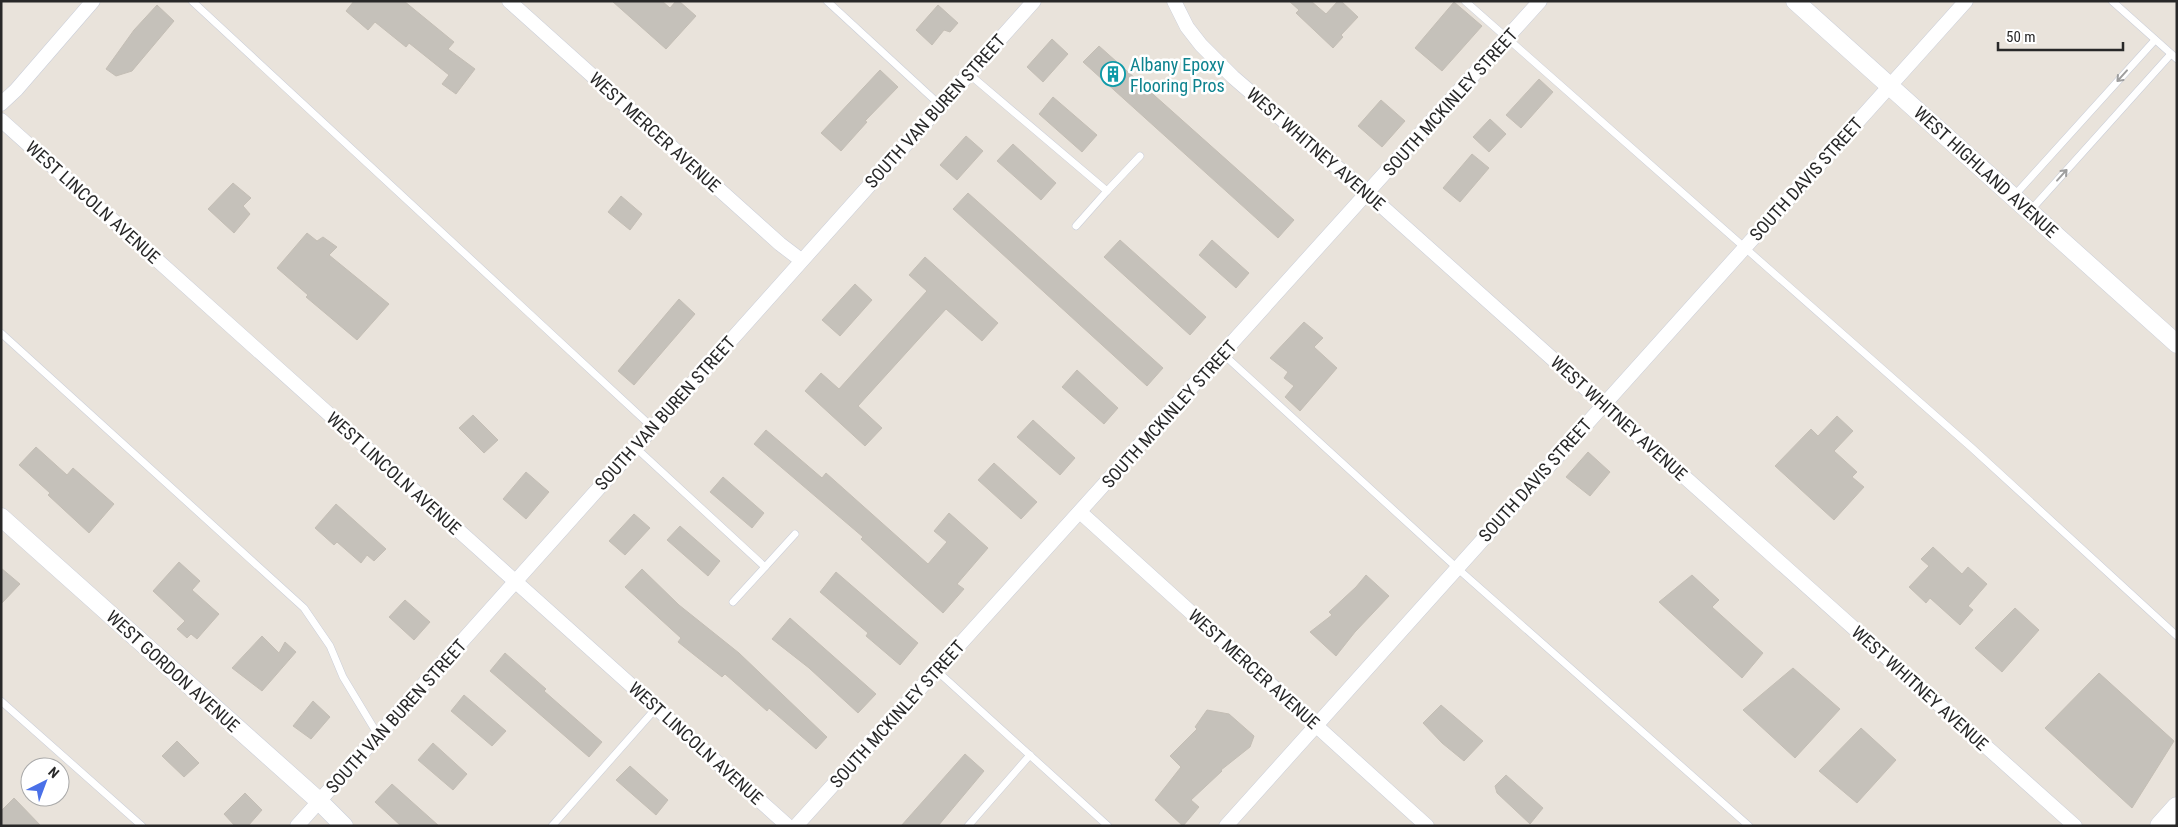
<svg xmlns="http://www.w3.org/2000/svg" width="2178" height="827" viewBox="0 0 2178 827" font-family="'Roboto Condensed',sans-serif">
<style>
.building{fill:#c5c1ba;stroke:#c4beb5}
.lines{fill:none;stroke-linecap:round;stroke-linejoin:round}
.service-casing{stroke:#caced9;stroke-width:8}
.minor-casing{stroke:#caced9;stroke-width:15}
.tertiary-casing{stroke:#caced9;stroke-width:19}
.secondary-casing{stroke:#caced9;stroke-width:21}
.service{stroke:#fff;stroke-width:7}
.minor{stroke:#fff;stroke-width:14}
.tertiary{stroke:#fff;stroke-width:18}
.secondary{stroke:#fff;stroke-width:20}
.oneway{stroke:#9e9e9e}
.labels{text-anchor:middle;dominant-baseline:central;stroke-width:5;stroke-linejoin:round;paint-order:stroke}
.culture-label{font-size:18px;fill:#0d838f;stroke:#fff;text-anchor:start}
.street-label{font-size:18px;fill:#282828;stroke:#fff}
</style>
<rect width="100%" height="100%" fill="#e9e3db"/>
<g class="building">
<polygon points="354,1 404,1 454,42 448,49 475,69 456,94 442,84 449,75 409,43 406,47 375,22 368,30 346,11"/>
<polygon points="612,1 662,1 670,8 676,1 679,1 696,16 666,49"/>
<polygon points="1289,1 1311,1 1326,14 1338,1 1341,1 1358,17 1341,35 1343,37 1333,48 1296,13 1299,10"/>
<polygon points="1454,2 1482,26 1442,71 1415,48"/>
<polygon points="157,5 174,21 132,71 116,76 106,69 134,30"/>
<polygon points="938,5 958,23 950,32 944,30 932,45 916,30"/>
<polygon points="1052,39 1068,54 1043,82 1027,67"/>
<polygon points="1099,46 1294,220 1278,238 1083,62"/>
<polygon points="880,70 898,87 865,121 867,122 841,151 821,133"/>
<polygon points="1539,79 1553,92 1521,128 1506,115"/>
<polygon points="1053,97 1097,135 1082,152 1039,114"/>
<polygon points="1381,100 1405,121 1382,147 1358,126"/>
<polygon points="1490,119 1506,134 1489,152 1473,137"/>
<polygon points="966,136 983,151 957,180 940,165"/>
<polygon points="1013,144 1056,183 1041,200 997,161"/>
<polygon points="1472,154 1489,168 1460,202 1443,188"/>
<polygon points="233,183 251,198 243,206 250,214 234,233 208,209"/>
<polygon points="968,193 1163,368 1147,386 953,209"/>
<polygon points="621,196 642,214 630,230 608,212"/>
<polygon points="307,233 317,241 323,237 337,247 329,255 389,304 357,340 306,297 308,295 277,268"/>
<polygon points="1120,240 1206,317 1190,335 1104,257"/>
<polygon points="1212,240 1249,273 1236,288 1199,255"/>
<polygon points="925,257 998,323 982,341 946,309 858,406 882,428 865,446 805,391 821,373 839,389 927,291 909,275"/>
<polygon points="855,284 872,300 840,336 822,320"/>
<polygon points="679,299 695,314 634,385 618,371"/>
<polygon points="1304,322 1323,338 1314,347 1337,368 1300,411 1285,397 1294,386 1284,378 1288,372 1270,358"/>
<polygon points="1077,370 1118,408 1104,424 1062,387"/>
<polygon points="473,415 498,440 484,453 459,428"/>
<polygon points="1837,416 1853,431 1834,451 1857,472 1852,477 1864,487 1834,520 1775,466 1811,429 1818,436"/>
<polygon points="1033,420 1075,458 1060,475 1017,437"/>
<polygon points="766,430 822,478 826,473 928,564 947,542 934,531 949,513 988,548 957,584 964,589 943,613 861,539 863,537 754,444"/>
<polygon points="36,447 67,475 73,468 114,504 89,533 48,495 50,493 19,465"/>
<polygon points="1588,452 1610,472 1590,496 1566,477"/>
<polygon points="994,463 1037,502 1021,519 978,480"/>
<polygon points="526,472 549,492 526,519 503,499"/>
<polygon points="723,477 764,513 752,528 710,492"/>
<polygon points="336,504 386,549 374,561 367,555 361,563 337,542 334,545 315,528"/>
<polygon points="634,514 650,528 625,555 609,541"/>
<polygon points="680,526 720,561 708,576 667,540"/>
<polygon points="1933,547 1962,574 1968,567 1987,584 1968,606 1973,610 1960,625 1930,598 1926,603 1909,587 1929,566 1921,559"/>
<polygon points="179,562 200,581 192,590 219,614 197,639 191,634 187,638 177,629 185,621 153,591"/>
<polygon points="1,568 20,584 1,604"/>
<polygon points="642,569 679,605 739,653 827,737 816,749 769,708 767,711 725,674 722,677 678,642 681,638 625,587"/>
<polygon points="836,572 918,643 900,665 866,636 868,633 820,592"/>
<polygon points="1366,575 1389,596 1355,632 1336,656 1310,632 1332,615 1329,612 1356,587"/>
<polygon points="1692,575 1719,600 1712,607 1763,653 1742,678 1659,602"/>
<polygon points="405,600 430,622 414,640 389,617"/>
<polygon points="2015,608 2039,630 2002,672 1975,648"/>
<polygon points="790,618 876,694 858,713 809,668 772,639"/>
<polygon points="262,636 279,653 285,642 296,652 262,691 232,668"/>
<polygon points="505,653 546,689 544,691 602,742 589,757 490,671"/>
<polygon points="1793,668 1840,709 1795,758 1743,710"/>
<polygon points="2099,673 2174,741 2132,808 2045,728"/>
<polygon points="464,695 506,731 492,746 451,711"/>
<polygon points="313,701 330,717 311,739 293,726"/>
<polygon points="1441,705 1483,741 1464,761 1442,743 1423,723"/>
<polygon points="1207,710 1229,714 1254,736 1250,747 1221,770 1222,771 1191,800 1199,807 1183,826 1155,800 1181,767 1170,756 1197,729 1195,727"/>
<polygon points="1861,728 1896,760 1857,803 1819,771"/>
<polygon points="177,741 199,763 184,777 162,756"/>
<polygon points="433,743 467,774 453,790 418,760"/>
<polygon points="965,754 984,771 938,826 901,826"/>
<polygon points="630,766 668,800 656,815 616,780"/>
<polygon points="1506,775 1543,808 1530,824 1497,793 1495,786"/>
<polygon points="392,784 439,826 401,826 375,802"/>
<polygon points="245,793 262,810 248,826 235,826 224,814"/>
<polygon points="14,798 41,826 1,826 1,811"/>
</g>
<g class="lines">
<defs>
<g id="service">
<polyline points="192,1 652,427"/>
<polyline points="827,1 940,105"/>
<polyline points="1465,1 1972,448 2177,636"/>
<polyline points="2112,1 2177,59"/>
<polyline points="969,74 1107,191 1140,156"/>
<polyline points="2013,197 2155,40"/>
<polyline points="2030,211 2171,54"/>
<polyline points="1076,226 1107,191"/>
<polyline points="1,333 304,608 330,646 343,677 378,735"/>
<polyline points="1223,354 1457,568 1749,826"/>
<polyline points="635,447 765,567 795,534"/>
<polyline points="733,602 765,567"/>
<polyline points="937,671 1108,826"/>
<polyline points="1,701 142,826"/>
<polyline points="552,826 657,707"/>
<polyline points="968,826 1030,755"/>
</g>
<g id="minor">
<polyline points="509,1 780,244 801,260"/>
<polyline points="1174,1 1187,27 1201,45 1233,77 1367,193 2075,826"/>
<polyline points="1,104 16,90 93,1"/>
<polyline points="1,120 788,826"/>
<polyline points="1080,512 1427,826"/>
<polyline points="297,826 1034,1"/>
<polyline points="796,826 1540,1"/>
<polyline points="1226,826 1966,1"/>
</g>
<g id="tertiary">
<polyline points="1795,1 2177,344"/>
<polyline points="1,517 319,801 344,826"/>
</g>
<polyline id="secondary" points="2160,826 2177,807"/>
</defs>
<use href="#service" class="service-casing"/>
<use href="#minor" class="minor-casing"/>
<use href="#tertiary" class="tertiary-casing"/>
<use href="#secondary" class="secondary-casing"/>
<use href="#service" class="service"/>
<use href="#minor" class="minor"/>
<use href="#tertiary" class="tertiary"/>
<use href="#secondary" class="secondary"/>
</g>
<defs><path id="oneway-shaft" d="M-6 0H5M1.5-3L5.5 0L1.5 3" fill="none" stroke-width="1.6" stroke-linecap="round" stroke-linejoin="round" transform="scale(1.25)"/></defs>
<g class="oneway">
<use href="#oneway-shaft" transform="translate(2122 76) rotate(132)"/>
<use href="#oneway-shaft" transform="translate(2062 175) rotate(-48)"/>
</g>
<defs>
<symbol id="building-ring" viewBox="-11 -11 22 22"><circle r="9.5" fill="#fff" stroke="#0f9aa8" stroke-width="1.5"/><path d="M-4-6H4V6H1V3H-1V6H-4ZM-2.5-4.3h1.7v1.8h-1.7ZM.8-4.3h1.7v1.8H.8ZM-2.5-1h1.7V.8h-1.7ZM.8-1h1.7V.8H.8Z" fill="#0f9aa8"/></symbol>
</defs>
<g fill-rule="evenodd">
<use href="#building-ring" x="1099" y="60" width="28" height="28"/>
</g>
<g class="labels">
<g class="culture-label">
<text x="1130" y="64">Albany Epoxy<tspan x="1130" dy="21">Flooring Pros</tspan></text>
</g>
<g class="street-label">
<text transform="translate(1450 102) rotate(-48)">SOUTH MCKINLEY STREET</text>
<text transform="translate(935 111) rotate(-48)">SOUTH VAN BUREN STREET</text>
<text transform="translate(655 132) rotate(42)">WEST MERCER AVENUE</text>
<text transform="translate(1316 149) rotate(41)">WEST WHITNEY AVENUE</text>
<text transform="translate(1986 172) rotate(42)">WEST HIGHLAND AVENUE</text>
<text transform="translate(1806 179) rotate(-48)">SOUTH DAVIS STREET</text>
<text transform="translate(93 202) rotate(42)">WEST LINCOLN AVENUE</text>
<text transform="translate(665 413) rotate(-48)">SOUTH VAN BUREN STREET</text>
<text transform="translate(1169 414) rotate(-48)">SOUTH MCKINLEY STREET</text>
<text transform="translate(1619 418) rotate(42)">WEST WHITNEY AVENUE</text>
<text transform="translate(394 473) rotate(42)">WEST LINCOLN AVENUE</text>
<text transform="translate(1535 480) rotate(-48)">SOUTH DAVIS STREET</text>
<text transform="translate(1254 669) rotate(42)">WEST MERCER AVENUE</text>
<text transform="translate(173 671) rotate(42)">WEST GORDON AVENUE</text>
<text transform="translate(1920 688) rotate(42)">WEST WHITNEY AVENUE</text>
<text transform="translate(897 714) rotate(-48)">SOUTH MCKINLEY STREET</text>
<text transform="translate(396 716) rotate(-48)">SOUTH VAN BUREN STREET</text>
<text transform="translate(696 743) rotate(42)">WEST LINCOLN AVENUE</text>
</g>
</g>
<rect width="2178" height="827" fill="none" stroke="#282828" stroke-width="5"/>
<g transform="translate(45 782) rotate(42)"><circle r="24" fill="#ffffff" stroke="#a9a9a9"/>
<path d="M0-4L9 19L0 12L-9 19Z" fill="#4a70e8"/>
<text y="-8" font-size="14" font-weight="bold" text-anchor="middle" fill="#282828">N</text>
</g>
<path d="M1998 42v8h125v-8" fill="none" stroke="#282828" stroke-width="2.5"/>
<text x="2006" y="42" font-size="15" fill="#282828" stroke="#ffffff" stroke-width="4" paint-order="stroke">50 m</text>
</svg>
